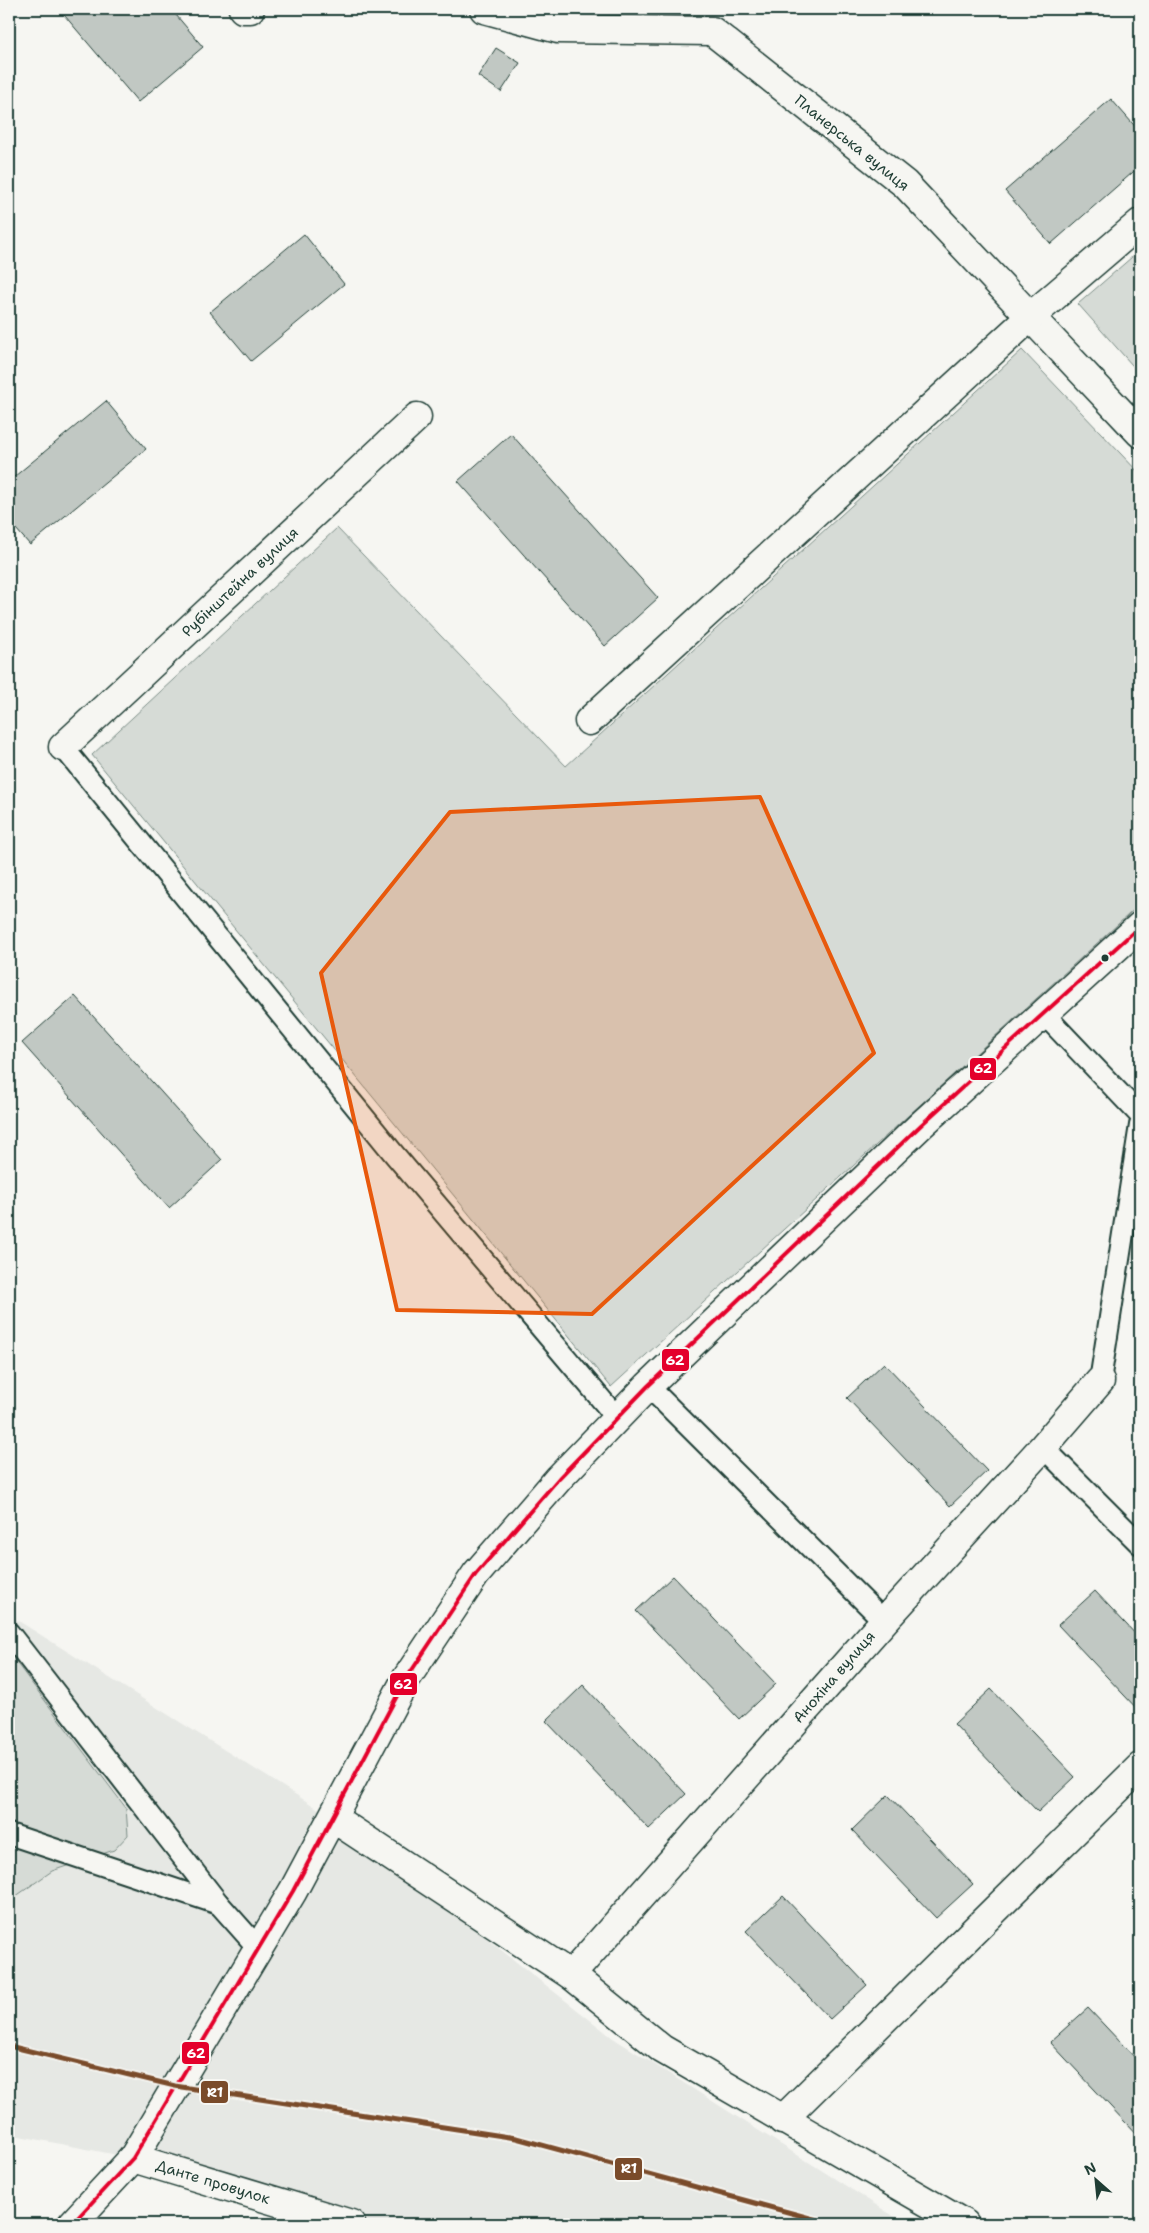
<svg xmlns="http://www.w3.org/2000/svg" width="1149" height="2233" viewBox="0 0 1149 2233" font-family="'Shantell Sans',sans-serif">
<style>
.built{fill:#e6e8e4}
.green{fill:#d6dbd6;stroke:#7a8c85}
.building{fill:#c1c8c3;stroke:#1f3d34}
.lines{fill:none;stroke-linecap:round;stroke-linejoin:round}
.lane-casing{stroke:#1f3d34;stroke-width:24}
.street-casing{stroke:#1f3d34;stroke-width:31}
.secondary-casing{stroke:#1f3d34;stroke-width:31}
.lane{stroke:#f6f6f2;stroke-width:20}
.street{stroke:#f6f6f2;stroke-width:28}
.secondary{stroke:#f6f6f2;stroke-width:28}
.bus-1-casing{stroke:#f6f6f2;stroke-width:8}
.bus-1{stroke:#e4002b;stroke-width:4}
.rail-1-casing{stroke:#f6f6f2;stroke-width:9}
.rail-1{stroke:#7a4b2a;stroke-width:5}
.marked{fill:#e8590c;fill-opacity:0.2;stroke:#e8590c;stroke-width:4;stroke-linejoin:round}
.bus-dot{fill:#1f3d34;stroke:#f6f6f2;stroke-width:2}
.labels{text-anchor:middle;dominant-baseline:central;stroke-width:5;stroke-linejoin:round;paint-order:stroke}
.street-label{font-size:15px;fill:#1f3d34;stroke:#f6f6f2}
.line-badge{stroke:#f6f6f2;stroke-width:2}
.badge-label{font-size:14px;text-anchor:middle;font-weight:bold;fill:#fff}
</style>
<rect width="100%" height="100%" fill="#f6f6f2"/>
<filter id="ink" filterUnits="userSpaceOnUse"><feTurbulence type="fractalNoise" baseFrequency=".02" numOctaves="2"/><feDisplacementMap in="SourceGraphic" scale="10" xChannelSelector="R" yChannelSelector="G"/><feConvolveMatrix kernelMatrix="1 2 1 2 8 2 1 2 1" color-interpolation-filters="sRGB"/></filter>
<g filter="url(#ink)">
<polygon class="built" points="9,1615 333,1818 613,2038 906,2224 351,2224 133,2158 9,2134"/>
<g class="green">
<polygon points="1140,250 1140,374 1078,304"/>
<polygon points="1022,350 1140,474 1140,904 611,1387 92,755 337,528 566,766"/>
<polygon points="9,1653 126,1808 128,1835 114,1850 52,1871 9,1901"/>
</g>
<g class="building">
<polygon points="59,9 171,9 203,47 138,102"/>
<polygon points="496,48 520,63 501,92 478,76"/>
<polygon points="1111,99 1140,132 1140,166 1051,244 1005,191"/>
<polygon points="304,234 344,284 251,361 210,312"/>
<polygon points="106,401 146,449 30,545 9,521 9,481"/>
<polygon points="511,434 658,598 605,646 458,481"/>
<polygon points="75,996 222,1160 169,1208 22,1043"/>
<polygon points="884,1363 987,1471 950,1506 847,1398"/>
<polygon points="673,1576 776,1684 739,1719 636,1611"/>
<polygon points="1095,1591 1140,1639 1140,1712 1058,1625"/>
<polygon points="583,1685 686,1794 649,1829 546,1721"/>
<polygon points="991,1689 1075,1777 1038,1812 954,1724"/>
<polygon points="888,1795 973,1884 936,1918 852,1830"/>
<polygon points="783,1896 867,1985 830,2019 746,1931"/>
<polygon points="1088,2008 1140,2063 1140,2138 1050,2042"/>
</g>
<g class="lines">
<defs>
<g id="lane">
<polyline points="63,747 394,1154 617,1418"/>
<polyline points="1043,1013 1140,1115"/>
<polyline points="1100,1381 1140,1125"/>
<polyline points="648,1386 884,1621"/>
<polyline points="1043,1447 1140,1544"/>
<polyline points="9,1633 219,1904 259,1949"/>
<polyline points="9,1834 219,1904"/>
</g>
<g id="street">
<polyline points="243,9 250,9"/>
<polyline points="484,9 558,29 712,31 905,184 1140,433"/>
<polyline points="589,721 1029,318 1140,223"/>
<polyline points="63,747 417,417"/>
<polyline points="333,1818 571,1975 662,2049 965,2224"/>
<polyline points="571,1975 884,1621 1043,1447 1100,1381"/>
<polyline points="782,2120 1140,1767"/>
<polyline points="133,2158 351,2224"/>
</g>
<polyline id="secondary" points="72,2224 133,2158 293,1891 406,1679 476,1574 559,1478 648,1386 921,1125 1140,926"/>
</defs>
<use href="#lane" class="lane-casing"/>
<use href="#street" class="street-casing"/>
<use href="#secondary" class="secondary-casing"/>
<use href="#lane" class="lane"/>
<use href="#street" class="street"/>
<use href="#secondary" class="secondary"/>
<defs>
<polyline id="bus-1" points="72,2224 133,2158 293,1891 406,1679 476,1574 559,1478 648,1386 921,1125 1140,926"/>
</defs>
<use href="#bus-1" class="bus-1-casing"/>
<use href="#bus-1" class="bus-1"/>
<defs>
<polyline id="rail-1" points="9,2046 175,2086 516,2138 832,2224"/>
</defs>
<use href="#rail-1" class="rail-1-casing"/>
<use href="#rail-1" class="rail-1"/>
</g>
</g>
<path class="marked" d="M 760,797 L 874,1053 L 592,1314 L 397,1310 L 321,973 L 450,812 Z"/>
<circle class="bus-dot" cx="1105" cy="958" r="4.5"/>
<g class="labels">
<g class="street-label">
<text transform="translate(852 143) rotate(39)">Планерська вулиця</text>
<text transform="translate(240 582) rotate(-43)">Рубінштейна вулиця</text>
<text transform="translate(834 1677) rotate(-49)">Анохіна вулиця</text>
<text transform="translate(213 2182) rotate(17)">Данте провулок</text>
</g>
</g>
<g class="line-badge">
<rect x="969" y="1057" width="28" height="24" rx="5" fill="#e4002b"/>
<rect x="661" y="1348" width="29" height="24" rx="5" fill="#e4002b"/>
<rect x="389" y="1672" width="29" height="24" rx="5" fill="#e4002b"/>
<rect x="181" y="2041" width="29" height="24" rx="5" fill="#e4002b"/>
<rect x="200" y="2080" width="29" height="24" rx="5" fill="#7a4b2a"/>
<rect x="614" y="2157" width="29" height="24" rx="5" fill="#7a4b2a"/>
</g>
<g class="badge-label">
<text x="983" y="1073">62</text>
<text x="675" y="1365">62</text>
<text x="403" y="1689">62</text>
<text x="196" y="2058">62</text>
<text x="215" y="2097">R1</text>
<text x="629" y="2173">R1</text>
</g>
<rect width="1149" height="2233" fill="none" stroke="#f6f6f2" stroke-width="30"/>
<rect x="15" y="15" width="1119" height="2203" fill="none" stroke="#1f3d34" stroke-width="2" filter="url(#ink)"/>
<g transform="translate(1096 2180) rotate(333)" stroke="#f6f6f2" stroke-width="4" paint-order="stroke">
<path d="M0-4L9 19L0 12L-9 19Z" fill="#1f3d34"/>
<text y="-8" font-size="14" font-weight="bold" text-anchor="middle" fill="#1f3d34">N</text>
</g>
</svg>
